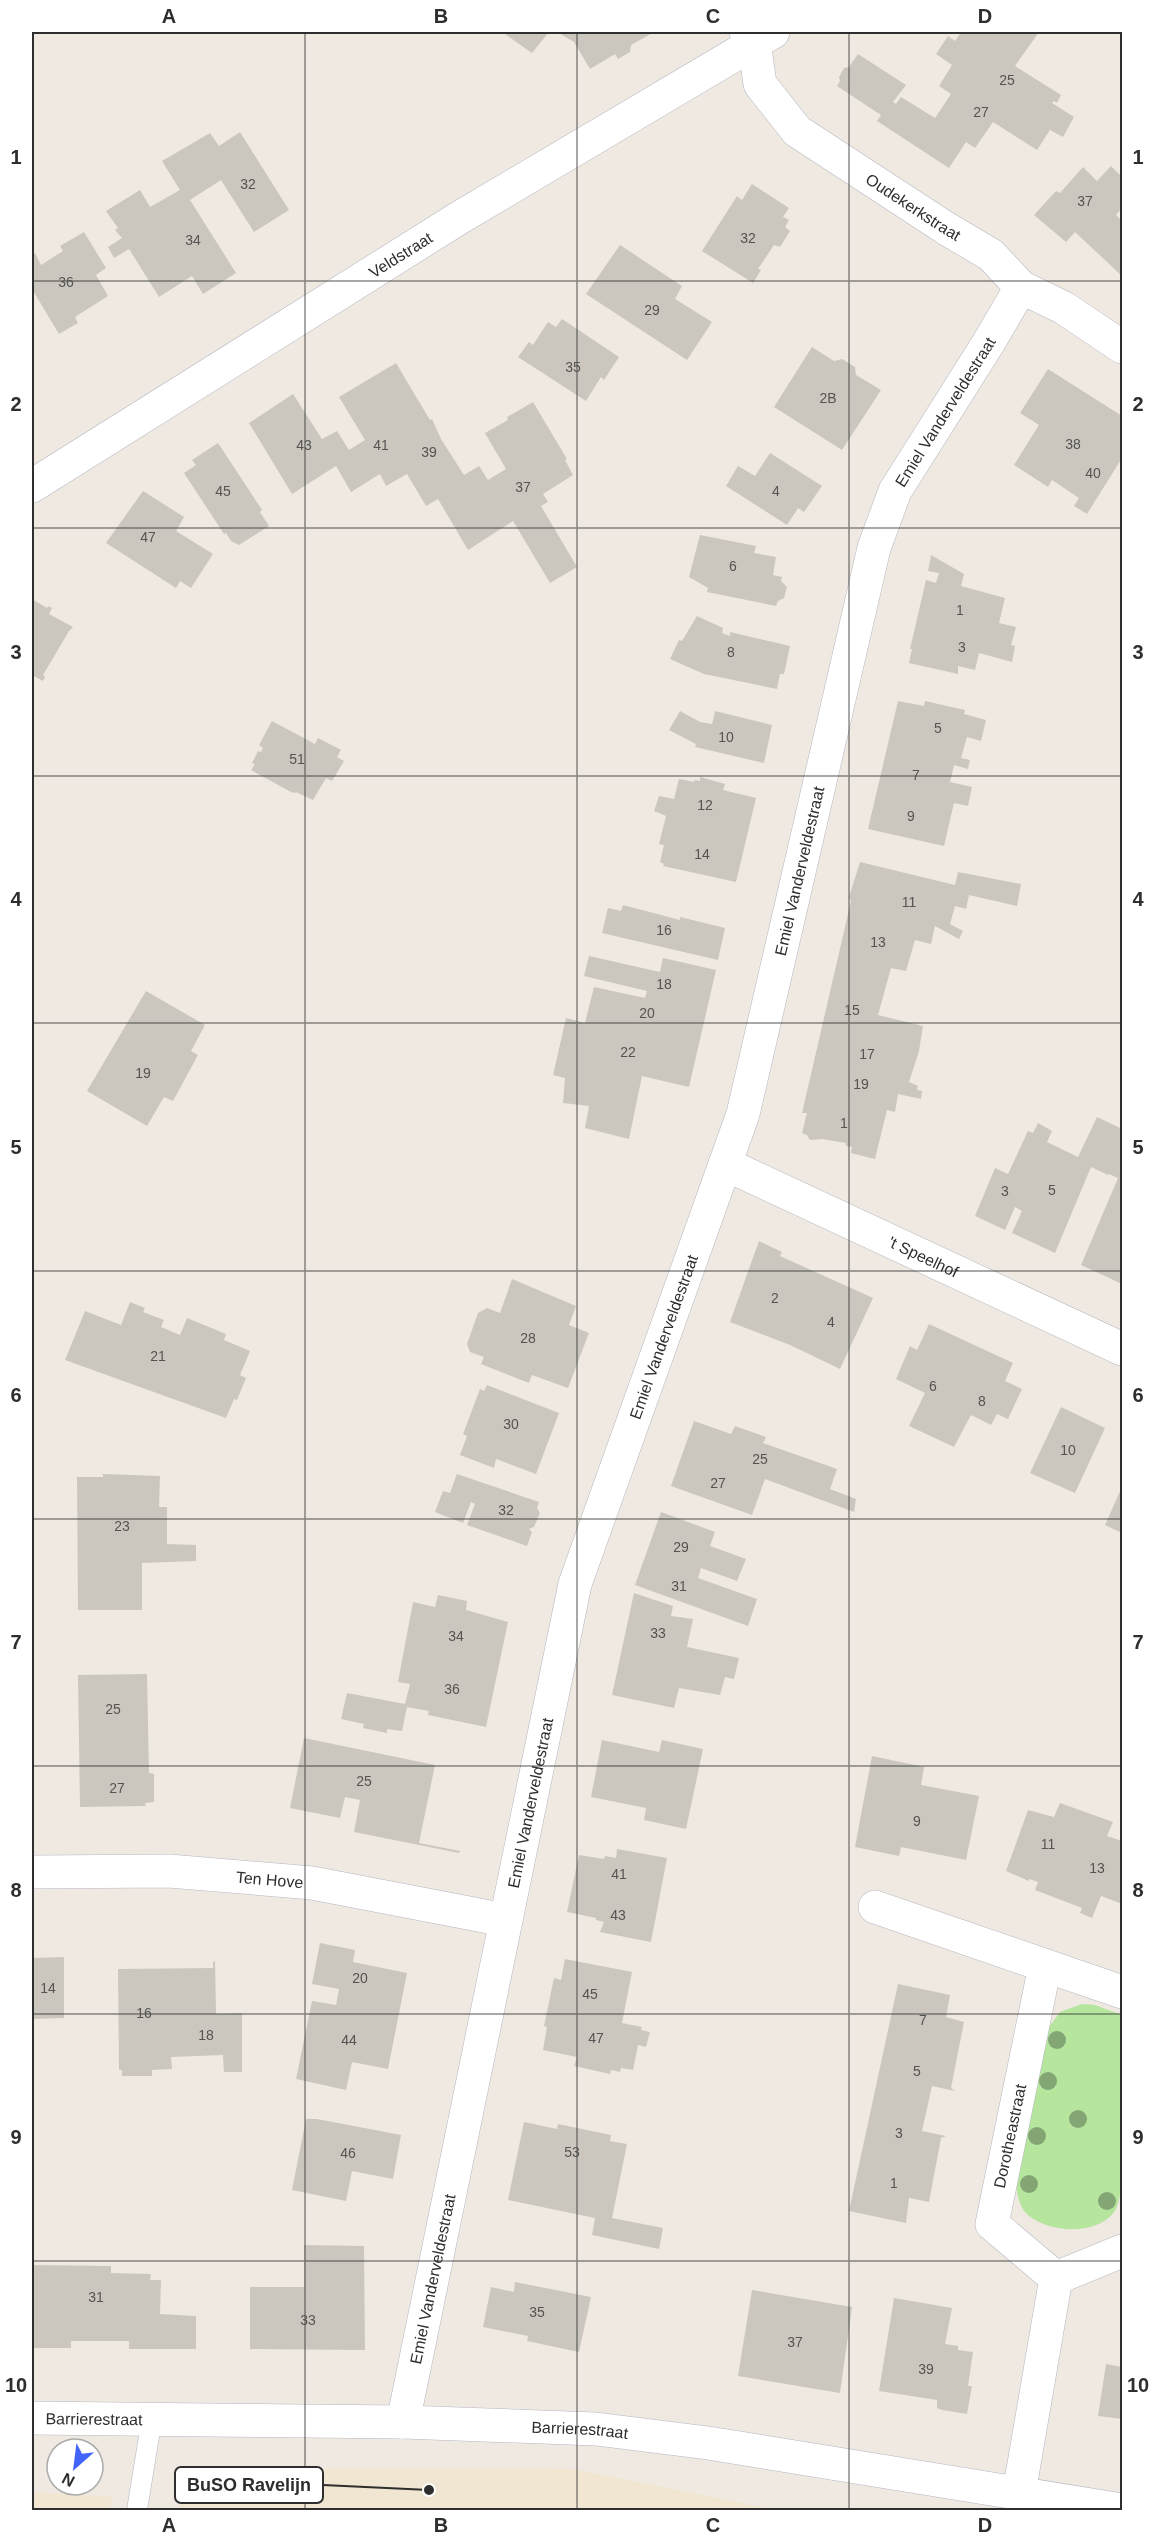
<svg xmlns="http://www.w3.org/2000/svg" width="1154" height="2542" viewBox="0 0 1154 2542" font-family="Arial,sans-serif">
<style>
.education{fill:#f0e6d1}
.green{fill:#b6e59e}
.building{fill:#cbc7bf}
.lines{fill:none;stroke-linecap:round;stroke-linejoin:round}
.lane-casing{stroke:#b4b7c1;stroke-width:21}
.street-casing{stroke:#b4b7c1;stroke-width:34}
.lane{stroke:#fff;stroke-width:20}
.street{stroke:#fff;stroke-width:33}
.tree{fill:#84a574}
.grid{fill:none;stroke:#2e2e2e;stroke-width:1.5;stroke-opacity:0.55}
.labels{text-anchor:middle;dominant-baseline:central;stroke-width:5;stroke-linejoin:round;paint-order:stroke}
.number-label{font-size:14px;fill:#555452}
.street-label{font-size:16px;fill:#2e2e2e;stroke:#fff}
.leader{fill:none;stroke:#2e2e2e;stroke-width:2}
.callout-dot{fill:#2e2e2e;stroke:#fff;stroke-width:2}
.callout{fill:#fff;stroke:#2e2e2e;stroke-width:2}
.callout-label{font-size:18px;text-anchor:middle;font-weight:bold;fill:#2e2e2e}
.neatline{fill:none;stroke:#2e2e2e;stroke-width:2}
.grid-label{font-size:20px;text-anchor:middle;font-weight:bold;fill:#2e2e2e}
</style>
<rect width="100%" height="100%" fill="#efe9e1"/>
<g class="education">
<polygon points="186,2468 573,2469 777,2510 179,2510"/>
<polygon points="32,2492 112,2497 110,2510 32,2510"/>
</g>
<path class="green" d="M 1082,2004 L 1095,2005 L 1122,2015 L 1122,2180 C 1120,2191 1120,2204 1114,2212 C 1096,2237 1044,2233 1025,2212 C 1019,2204 1017,2194 1016,2185 L 1047,2030 L 1060,2012 Z"/>
<g class="building">
<polygon points="502,32 549,32 532,53"/>
<polygon points="557,32 654,32 631,45 630,52 618,59 615,54 590,69 574,42"/>
<polygon points="961,32 1039,32 1015,66 1061,95 1057,103 1054,101 1052,103 1074,117 1063,137 1050,130 1037,150 993,122 975,148 966,142 949,168 877,121 881,115 837,86 840,81 839,77 844,68 849,67 858,54 906,85 893,102 896,104 901,97 935,118 951,94 939,86 952,65 936,54 948,36 955,41"/>
<polygon points="240,132 289,210 254,232 221,180 190,200 236,273 203,294 192,276 159,297 129,249 114,258 108,247 122,238 115,230 118,228 106,211 140,190 150,207 180,190 162,161 210,133 219,146"/>
<polygon points="1111,166 1122,177 1122,208 1116,215 1122,221 1122,276 1075,232 1066,242 1034,215 1056,191 1060,193 1083,167 1097,181"/>
<polygon points="752,184 789,208 783,217 789,220 785,227 790,231 780,247 774,245 758,269 761,270 753,283 702,251 737,196 742,200"/>
<polygon points="84,232 106,268 96,275 108,296 75,317 78,323 59,334 32,289 32,256 35,253 41,265 63,251 60,246"/>
<polygon points="620,245 682,286 675,299 712,322 687,360 586,294"/>
<polygon points="562,319 619,357 604,380 601,377 586,401 518,357 529,342 533,345 548,322 556,327"/>
<polygon points="812,347 834,361 842,359 855,367 856,375 881,390 842,450 774,407"/>
<polygon points="396,363 430,420 432,419 441,439 464,475 479,466 488,480 506,469 485,433 508,420 507,417 533,402 567,459 565,460 573,475 543,494 548,502 541,506 577,567 550,583 513,521 468,550 438,499 426,506 407,474 386,486 380,474 351,492 336,466 292,494 249,423 293,394 322,439 337,431 349,450 365,440 339,397"/>
<polygon points="1048,369 1122,416 1122,458 1087,514 1074,506 1079,498 1052,480 1048,487 1014,465 1039,425 1020,413"/>
<polygon points="218,443 262,510 260,512 269,526 239,545 231,541 226,533 224,534 184,473 196,465 192,460"/>
<polygon points="770,453 822,486 804,512 798,508 787,525 726,486 738,466 755,476"/>
<polygon points="143,491 184,517 176,531 213,554 191,588 180,581 176,588 106,543"/>
<polygon points="700,535 756,546 754,553 776,557 773,575 782,577 781,581 787,587 784,598 778,601 776,606 707,592 708,588 689,577"/>
<polygon points="931,555 964,574 961,586 1005,598 999,623 1016,627 1011,645 1015,646 1012,662 979,653 975,670 958,666 958,674 909,663 912,649 910,649 926,580 936,583 939,573 928,571"/>
<polygon points="32,599 47,608 48,606 52,608 49,614 73,627 69,631 43,675 45,677 43,681 32,675"/>
<polygon points="697,616 723,628 722,633 730,636 730,632 790,646 784,674 780,674 777,689 704,674 670,659 679,640 682,641"/>
<polygon points="898,701 924,706 925,701 965,710 964,714 986,720 981,741 967,737 961,758 970,760 968,769 954,765 950,782 972,787 968,806 954,803 944,846 868,829"/>
<polygon points="680,711 700,722 712,724 715,711 772,725 764,763 695,747 696,744 669,730"/>
<polygon points="272,721 315,744 318,738 341,750 337,757 344,761 332,781 326,778 313,800 296,792 295,793 291,792 251,770 255,764 252,763 258,751 261,752 263,748 259,745"/>
<polygon points="700,777 725,784 723,790 756,798 736,882 663,866 664,864 660,862 664,845 659,844 666,816 654,811 659,796 674,799 679,779 694,782 694,780 700,781"/>
<polygon points="860,862 955,885 958,872 1021,884 1017,906 969,895 966,909 955,906 950,924 963,931 959,939 935,926 931,944 915,940 906,971 891,968 878,1015 923,1026 919,1051 909,1082 918,1086 917,1090 922,1091 921,1099 898,1094 895,1112 887,1110 875,1159 851,1153 852,1147 846,1146 846,1143 822,1139 810,1140 807,1135 802,1133 807,1113 802,1113 851,901 849,897"/>
<polygon points="623,905 680,920 680,917 725,928 718,960 602,933 608,908 621,911"/>
<polygon points="589,956 660,972 663,958 716,970 689,1087 642,1076 629,1139 585,1128 589,1106 563,1103 565,1078 553,1075 566,1018 585,1023 594,987 645,998 647,991 584,976"/>
<polygon points="146,991 205,1025 191,1051 198,1055 173,1101 164,1097 147,1126 87,1091"/>
<polygon points="1097,1117 1122,1129 1122,1284 1081,1265 1118,1178 1109,1174 1108,1175 1091,1167 1055,1253 1012,1233 1022,1211 1015,1207 1005,1230 975,1216 995,1168 1008,1174 1028,1131 1033,1133 1038,1123 1052,1131 1047,1142 1078,1157"/>
<polygon points="759,1241 782,1252 780,1256 873,1298 840,1369 790,1345 730,1322"/>
<polygon points="512,1279 576,1306 569,1325 589,1333 568,1388 532,1375 529,1383 481,1364 484,1357 470,1352 467,1344 478,1313 487,1308 500,1313"/>
<polygon points="130,1302 145,1308 143,1312 164,1320 161,1327 180,1335 187,1318 226,1334 224,1340 250,1351 240,1375 246,1378 237,1400 234,1399 226,1418 65,1360 85,1311 121,1325"/>
<polygon points="929,1324 1013,1363 1005,1381 1022,1389 1008,1419 997,1414 991,1425 971,1415 954,1447 909,1426 925,1393 896,1379 910,1346 917,1350"/>
<polygon points="487,1385 559,1413 536,1474 496,1459 494,1468 460,1455 467,1436 463,1434 480,1389 484,1391"/>
<polygon points="1061,1407 1105,1428 1075,1493 1030,1473"/>
<polygon points="694,1421 731,1434 735,1426 766,1437 763,1443 837,1469 830,1489 856,1499 854,1512 765,1479 752,1515 671,1486"/>
<polygon points="103,1474 160,1476 159,1507 167,1507 167,1544 196,1545 196,1561 142,1563 142,1610 78,1610 77,1477 103,1477"/>
<polygon points="457,1474 539,1502 537,1508 540,1513 534,1527 529,1529 532,1532 527,1546 467,1525 475,1504 471,1502 463,1523 435,1512 443,1491 450,1493"/>
<polygon points="1122,1487 1122,1533 1105,1525"/>
<polygon points="661,1512 715,1532 710,1546 746,1559 737,1581 701,1568 698,1578 757,1599 748,1626 635,1585"/>
<polygon points="634,1593 673,1606 671,1616 693,1619 687,1647 739,1658 734,1679 725,1677 720,1695 679,1688 674,1708 612,1695"/>
<polygon points="438,1595 467,1601 466,1610 508,1622 486,1727 428,1715 429,1711 407,1707 402,1731 387,1729 387,1733 363,1728 364,1724 341,1719 347,1693 405,1704 410,1684 398,1682 413,1602 435,1607"/>
<polygon points="147,1674 149,1773 154,1774 154,1802 145,1803 146,1806 80,1807 78,1675"/>
<polygon points="304,1738 435,1765 419,1843 460,1851 459,1853 354,1832 360,1800 345,1797 340,1818 290,1808"/>
<polygon points="602,1740 659,1752 662,1740 703,1749 686,1829 644,1820 646,1808 591,1797"/>
<polygon points="872,1756 924,1767 921,1785 979,1796 966,1860 901,1847 899,1856 855,1847"/>
<polygon points="1060,1803 1113,1822 1107,1836 1122,1841 1122,1895 1120,1903 1101,1896 1092,1918 1080,1913 1082,1908 1035,1890 1038,1882 1029,1879 1029,1881 1006,1871 1028,1810 1054,1817"/>
<polygon points="617,1849 667,1858 651,1942 600,1932 604,1922 596,1920 596,1918 567,1912 579,1855 604,1859 605,1856 616,1858"/>
<polygon points="320,1943 355,1950 353,1962 407,1973 388,2069 352,2062 346,2090 296,2079 312,2001 336,2005 339,1989 312,1984"/>
<polygon points="64,1957 64,2018 32,2019 32,1958"/>
<polygon points="565,1959 632,1972 622,2023 642,2027 641,2030 650,2032 646,2047 638,2045 633,2070 621,2068 620,2072 611,2070 610,2074 574,2066 577,2057 543,2050 547,2027 544,2026 554,1978 561,1980"/>
<polygon points="215,1961 216,2014 242,2013 242,2072 224,2072 223,2055 171,2057 172,2069 152,2070 152,2076 122,2076 122,2070 119,2070 118,1969 213,1968 213,1962"/>
<polygon points="898,1984 950,1995 946,2017 964,2022 951,2088 955,2091 932,2086 922,2131 946,2136 941,2138 929,2202 909,2198 906,2223 849,2211"/>
<polygon points="306,2119 317,2119 401,2135 393,2179 352,2171 346,2201 292,2190"/>
<polygon points="524,2122 557,2129 558,2124 611,2135 610,2141 627,2144 612,2218 663,2228 659,2249 592,2235 595,2218 508,2200"/>
<polygon points="304,2245 364,2246 365,2350 250,2349 250,2287 304,2287"/>
<polygon points="32,2265 111,2266 111,2273 151,2274 150,2280 161,2280 160,2314 196,2316 196,2349 129,2349 129,2341 71,2341 71,2348 32,2348"/>
<polygon points="515,2282 591,2297 579,2352 527,2341 528,2336 483,2327 491,2287 514,2292"/>
<polygon points="752,2290 852,2307 840,2393 738,2376"/>
<polygon points="894,2298 952,2308 945,2344 958,2346 958,2350 973,2352 968,2386 972,2386 967,2414 942,2410 937,2408 937,2400 879,2391"/>
<polygon points="1106,2364 1122,2367 1122,2419 1098,2416"/>
</g>
<g class="lines">
<defs>
<polyline id="lane" points="137,2510 152,2418"/>
<g id="street">
<path id="s1" d="M 746,32 L 754,42 L 760,84 L 797,131 L 947,229 L 991,255 L 1021,287 L 1064,308 L 1122,347"/>
<path id="s2" d="M 32,486 L 459,218 L 773,32"/>
<path id="s3" d="M 725,1164 L 1122,1349"/>
<path id="s4" d="M 32,1872 L 169,1871 L 312,1883 L 505,1920"/>
<polyline points="875,1907 1122,1992"/>
<polyline points="1045,1966 992,2224 1056,2278 1122,2251"/>
<path id="s5" d="M 32,2418 L 403,2422 L 596,2429 L 708,2443 L 1122,2510"/>
<path id="s6" d="M 403,2422 L 575,1584 L 743,1114 L 874,548 L 895,491 L 989,342 L 1021,287"/>
<polyline points="1019,2493 1056,2278"/>
</g>
</defs>
<use href="#lane" class="lane-casing"/>
<use href="#street" class="street-casing"/>
<use href="#lane" class="lane"/>
<use href="#street" class="street"/>
</g>
<g class="tree">
<circle cx="1057" cy="2040" r="9"/>
<circle cx="1048" cy="2081" r="9"/>
<circle cx="1078" cy="2119" r="9"/>
<circle cx="1037" cy="2136" r="9"/>
<circle cx="1029" cy="2184" r="9"/>
<circle cx="1107" cy="2201" r="9"/>
</g>
<path class="grid" d="M 305,32 L 305,2510M 577,32 L 577,2510M 849,32 L 849,2510M 32,281 L 1122,281M 32,528 L 1122,528M 32,776 L 1122,776M 32,1023 L 1122,1023M 32,1271 L 1122,1271M 32,1519 L 1122,1519M 32,1766 L 1122,1766M 32,2014 L 1122,2014M 32,2261 L 1122,2261"/>
<g class="labels">
<g class="number-label">
<text x="1007" y="80">25</text>
<text x="981" y="112">27</text>
<text x="248" y="184">32</text>
<text x="1085" y="201">37</text>
<text x="748" y="238">32</text>
<text x="193" y="240">34</text>
<text x="66" y="282">36</text>
<text x="652" y="310">29</text>
<text x="573" y="367">35</text>
<text x="828" y="398">2B</text>
<text x="1073" y="444">38</text>
<text x="304" y="445">43</text>
<text x="381" y="445">41</text>
<text x="429" y="452">39</text>
<text x="1093" y="473">40</text>
<text x="523" y="487">37</text>
<text x="223" y="491">45</text>
<text x="776" y="491">4</text>
<text x="148" y="537">47</text>
<text x="733" y="566">6</text>
<text x="960" y="610">1</text>
<text x="962" y="647">3</text>
<text x="731" y="652">8</text>
<text x="938" y="728">5</text>
<text x="726" y="737">10</text>
<text x="297" y="759">51</text>
<text x="916" y="775">7</text>
<text x="705" y="805">12</text>
<text x="911" y="816">9</text>
<text x="702" y="854">14</text>
<text x="909" y="902">11</text>
<text x="664" y="930">16</text>
<text x="878" y="942">13</text>
<text x="664" y="984">18</text>
<text x="852" y="1010">15</text>
<text x="647" y="1013">20</text>
<text x="628" y="1052">22</text>
<text x="867" y="1054">17</text>
<text x="143" y="1073">19</text>
<text x="861" y="1084">19</text>
<text x="844" y="1123">1</text>
<text x="1052" y="1190">5</text>
<text x="1005" y="1191">3</text>
<text x="775" y="1298">2</text>
<text x="831" y="1322">4</text>
<text x="528" y="1338">28</text>
<text x="158" y="1356">21</text>
<text x="933" y="1386">6</text>
<text x="982" y="1401">8</text>
<text x="511" y="1424">30</text>
<text x="1068" y="1450">10</text>
<text x="760" y="1459">25</text>
<text x="718" y="1483">27</text>
<text x="506" y="1510">32</text>
<text x="122" y="1526">23</text>
<text x="681" y="1547">29</text>
<text x="679" y="1586">31</text>
<text x="658" y="1633">33</text>
<text x="456" y="1636">34</text>
<text x="452" y="1689">36</text>
<text x="113" y="1709">25</text>
<text x="364" y="1781">25</text>
<text x="117" y="1788">27</text>
<text x="917" y="1821">9</text>
<text x="1048" y="1844">11</text>
<text x="1097" y="1868">13</text>
<text x="619" y="1874">41</text>
<text x="618" y="1915">43</text>
<text x="360" y="1978">20</text>
<text x="48" y="1988">14</text>
<text x="590" y="1994">45</text>
<text x="144" y="2013">16</text>
<text x="923" y="2020">7</text>
<text x="206" y="2035">18</text>
<text x="596" y="2038">47</text>
<text x="349" y="2040">44</text>
<text x="917" y="2071">5</text>
<text x="899" y="2133">3</text>
<text x="572" y="2152">53</text>
<text x="348" y="2153">46</text>
<text x="894" y="2183">1</text>
<text x="96" y="2297">31</text>
<text x="537" y="2312">35</text>
<text x="308" y="2320">33</text>
<text x="795" y="2342">37</text>
<text x="926" y="2369">39</text>
</g>
<g class="street-label">
<text stroke="none"><textPath href="#s1" startOffset="254">Oudekerkstraat</textPath></text>
<text stroke="none"><textPath href="#s2" startOffset="435">Veldstraat</textPath></text>
<text stroke="none"><textPath href="#s6" startOffset="2090">Emiel Vanderveldestraat</textPath></text>
<text stroke="none"><textPath href="#s6" startOffset="1604">Emiel Vanderveldestraat</textPath></text>
<text stroke="none"><textPath href="#s3" startOffset="219">'t Speelhof</textPath></text>
<text stroke="none"><textPath href="#s6" startOffset="1118">Emiel Vanderveldestraat</textPath></text>
<text stroke="none"><textPath href="#s6" startOffset="632">Emiel Vanderveldestraat</textPath></text>
<text stroke="none"><textPath href="#s4" startOffset="238">Ten Hove</textPath></text>
<text transform="translate(1010 2136) rotate(-78)">Dorotheastraat</text>
<text stroke="none"><textPath href="#s6" startOffset="146">Emiel Vanderveldestraat</textPath></text>
<text stroke="none"><textPath href="#s5" startOffset="62">Barrierestraat</textPath></text>
<text stroke="none"><textPath href="#s5" startOffset="548">Barrierestraat</textPath></text>
</g>
</g>
<path class="leader" d="M429 2490L323 2485"/>
<circle class="callout-dot" cx="429" cy="2490" r="6"/>
<rect class="callout" x="175" y="2467" width="148" height="36" rx="6"/>
<g class="callout-label">
<text x="249" y="2491">BuSO Ravelijn</text>
</g>
<rect width="1154" height="2542" fill="none" stroke="#ffffff" stroke-width="66"/>
<g transform="translate(75 2467) rotate(208)"><circle r="28" fill="#ffffff" stroke="#ababab" stroke-width="1.5"/>
<path d="M0-4.5L10 22L0 15L-10 22Z" fill="#4264fb"/>
<text y="-9" font-size="16" font-weight="bold" text-anchor="middle" fill="#2e2e2e">N</text>
</g>
<rect x="33" y="33" width="1088" height="2476" class="neatline"/>
<g class="grid-label">
<text x="169" y="23">A</text>
<text x="441" y="23">B</text>
<text x="713" y="23">C</text>
<text x="985" y="23">D</text>
<text x="16" y="164">1</text>
<text x="1138" y="164">1</text>
<text x="16" y="411">2</text>
<text x="1138" y="411">2</text>
<text x="16" y="659">3</text>
<text x="1138" y="659">3</text>
<text x="16" y="906">4</text>
<text x="1138" y="906">4</text>
<text x="16" y="1154">5</text>
<text x="1138" y="1154">5</text>
<text x="16" y="1402">6</text>
<text x="1138" y="1402">6</text>
<text x="16" y="1649">7</text>
<text x="1138" y="1649">7</text>
<text x="16" y="1897">8</text>
<text x="1138" y="1897">8</text>
<text x="16" y="2144">9</text>
<text x="1138" y="2144">9</text>
<text x="16" y="2392">10</text>
<text x="1138" y="2392">10</text>
<text x="169" y="2532">A</text>
<text x="441" y="2532">B</text>
<text x="713" y="2532">C</text>
<text x="985" y="2532">D</text>
</g>
</svg>
